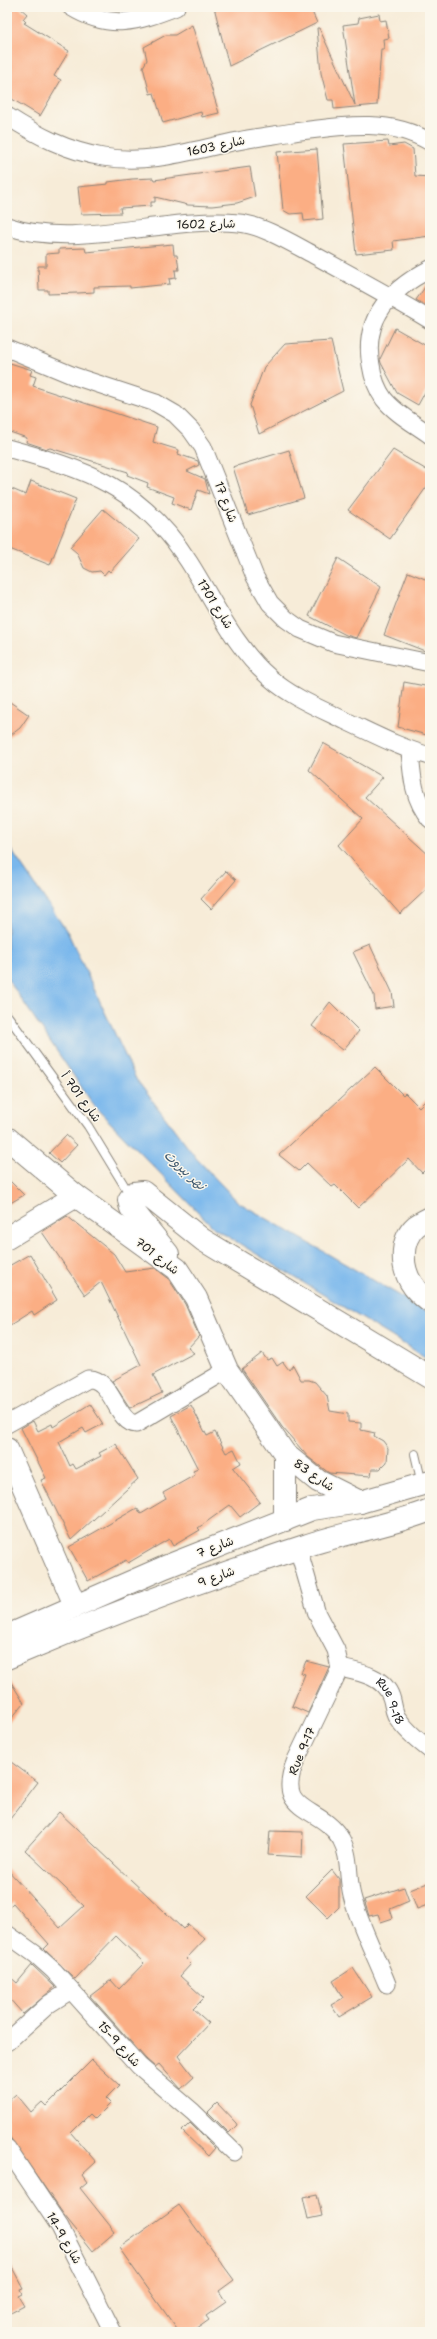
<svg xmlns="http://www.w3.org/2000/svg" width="437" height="2339" viewBox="0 0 437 2339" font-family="'Shantell Sans','Playpen Sans Arabic',sans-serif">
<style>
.water{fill:#79b7ec;stroke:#4a6a84}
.building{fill:#fbae84}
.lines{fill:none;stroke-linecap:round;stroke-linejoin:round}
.lane-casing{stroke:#8a847a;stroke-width:10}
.street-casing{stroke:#8a847a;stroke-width:19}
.secondary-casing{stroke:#8a847a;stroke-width:24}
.lane{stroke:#fff;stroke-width:8}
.street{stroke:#fff;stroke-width:17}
.secondary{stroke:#fff;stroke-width:22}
.labels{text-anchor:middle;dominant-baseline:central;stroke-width:3;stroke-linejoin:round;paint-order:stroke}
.street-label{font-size:12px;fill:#1c1c1c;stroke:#fbf7ec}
.water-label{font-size:13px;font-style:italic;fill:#415a6f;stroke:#fbf7ec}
</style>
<rect width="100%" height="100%" fill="#fbf7ec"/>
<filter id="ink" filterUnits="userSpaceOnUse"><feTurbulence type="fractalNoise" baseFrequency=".025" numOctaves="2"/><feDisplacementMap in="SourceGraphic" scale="8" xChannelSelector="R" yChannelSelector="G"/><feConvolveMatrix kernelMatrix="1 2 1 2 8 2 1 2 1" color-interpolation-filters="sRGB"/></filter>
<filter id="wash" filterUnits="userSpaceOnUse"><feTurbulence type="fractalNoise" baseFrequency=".012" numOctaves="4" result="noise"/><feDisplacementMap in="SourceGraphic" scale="16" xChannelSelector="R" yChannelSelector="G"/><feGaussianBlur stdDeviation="0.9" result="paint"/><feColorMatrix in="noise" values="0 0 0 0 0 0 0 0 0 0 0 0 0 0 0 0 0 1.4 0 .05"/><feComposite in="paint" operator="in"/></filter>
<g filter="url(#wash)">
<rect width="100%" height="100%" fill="#f7ecd8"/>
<polygon class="water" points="7,844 68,933 136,1079 196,1158 238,1202 430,1313 430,1360 214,1228 95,1107 7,978"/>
<g id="blocks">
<g class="building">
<polygon points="7,7 19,7 27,14 23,19 26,22 24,23 69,51 54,76 61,80 40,116 7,96"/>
<polygon points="214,7 310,7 317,23 229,66"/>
<polygon points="379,14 380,21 386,20 389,38 383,39 384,49 381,49 377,105 334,109 333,100 328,100 321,73 317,28 319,28 355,105 343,25 358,23 359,18"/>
<polygon points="192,25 219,113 202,117 201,112 163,123 154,93 150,94 143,67 147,60 144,47 166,35 175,35"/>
<polygon points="388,141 389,146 404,144 413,149 415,176 430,177 430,236 393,241 394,250 356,254 344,144"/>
<polygon points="317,149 323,219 304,221 303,213 290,214 283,210 277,152"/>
<polygon points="250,167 255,197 237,203 212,206 188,205 155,197 155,202 151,202 151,206 120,208 121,213 81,214 78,187 108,184 108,182 132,179 153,178 154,180"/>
<polygon points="173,244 174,255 177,255 179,270 175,270 176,278 169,279 170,284 130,288 130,286 94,287 94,292 78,293 48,294 48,290 39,290 38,266 46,266 46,254 59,253 59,249 85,248 86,252"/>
<polygon points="430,280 430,308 416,300"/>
<polygon points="395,328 430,348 430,383 418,405 397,393 381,363 380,359"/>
<polygon points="331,341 343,391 259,434 250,405 264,367 285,344"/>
<polygon points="7,362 32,370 30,375 36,377 33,386 157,427 153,442 179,450 178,454 198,461 199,465 187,471 205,479 209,494 198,490 191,510 172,503 174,497 147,487 148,483 127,475 128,472 50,448 47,449 26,442 27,438 7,431"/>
<polygon points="289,450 304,498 248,515 233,467"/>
<polygon points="393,450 430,472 430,482 390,539 348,510"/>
<polygon points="31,481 76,499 50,565 7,548 7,487 26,495"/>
<polygon points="103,509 139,539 110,572 108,570 104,575 100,571 92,572 84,568 77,553 70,547"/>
<polygon points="338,558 381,587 356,638 346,635 309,616"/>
<polygon points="408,572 430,581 430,653 384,635"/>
<polygon points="404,682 430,687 430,736 398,727"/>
<polygon points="7,700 29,715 20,728 7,738"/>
<polygon points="323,743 383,777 365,797 430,856 430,886 400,914 339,845 363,819 309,770"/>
<polygon points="226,871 236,880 211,909 201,899"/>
<polygon points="370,945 392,992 394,1006 375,1009 374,995 353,952"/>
<polygon points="330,1002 359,1031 343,1050 312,1026"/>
<polygon points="375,1067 403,1095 405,1093 419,1107 430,1096 430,1165 422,1173 409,1159 358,1208 335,1185 332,1187 307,1163 299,1171 279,1155"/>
<polygon points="66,1135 77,1145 60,1163 49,1153"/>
<polygon points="7,1178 24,1195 7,1205"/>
<polygon points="67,1216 114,1254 125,1272 155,1268 168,1278 185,1304 199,1336 188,1348 194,1353 153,1375 162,1393 130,1408 112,1381 141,1365 101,1282 85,1295 42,1232"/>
<polygon points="30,1254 57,1300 34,1315 32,1311 7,1327 7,1267"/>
<polygon points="262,1353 267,1360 272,1358 277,1366 283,1362 289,1370 293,1365 301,1380 309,1380 315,1382 327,1396 330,1411 348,1414 348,1422 361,1423 361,1430 375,1433 374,1436 383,1441 388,1448 387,1462 380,1469 372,1469 371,1476 329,1473 308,1457 282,1427 242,1369"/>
<polygon points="90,1404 103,1424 86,1433 83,1428 59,1442 70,1466 73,1464 76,1469 101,1456 99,1453 116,1444 138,1479 71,1540 41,1480 46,1478 21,1428 33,1421 38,1431 52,1424 53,1427"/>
<polygon points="191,1405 207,1436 215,1432 226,1453 234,1449 241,1463 233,1468 260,1502 240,1517 230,1505 198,1528 200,1530 173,1546 169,1539 128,1563 126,1560 88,1581 69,1547 137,1508 141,1514 166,1499 163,1493 195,1475 193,1471 198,1469 171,1416"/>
<polygon points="306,1661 329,1667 308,1713 292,1706 305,1674 301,1673"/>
<polygon points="7,1676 24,1703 7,1724"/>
<polygon points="7,1759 38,1782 7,1823"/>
<polygon points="59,1812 183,1929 188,1924 205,1939 186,1959 191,1964 180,1976 204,1998 193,2009 209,2023 178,2056 194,2077 181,2089 159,2064 155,2067 146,2059 90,1996 111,1980 119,1989 144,1963 116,1936 75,1979 44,1949 49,1944 13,1903 7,1909 7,1869 60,1928 84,1906 25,1850"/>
<polygon points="270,1831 303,1832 302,1857 268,1855"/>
<polygon points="332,1870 339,1879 339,1907 328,1918 306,1896"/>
<polygon points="430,1882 430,1904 417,1909 410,1890"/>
<polygon points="404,1887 409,1901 390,1909 393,1918 381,1922 378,1914 369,1916 364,1900"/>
<polygon points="32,1965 55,1987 23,2014 7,1996 7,1974 17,1983"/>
<polygon points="353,1968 372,1997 339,2017 331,2005 343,1998 333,1981"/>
<polygon points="92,2060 119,2085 106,2098 111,2103 95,2119 90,2114 71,2133 96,2162 82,2175 87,2182 80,2188 115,2232 93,2251 64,2215 7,2133 7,2102 16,2094 31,2112 42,2102 46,2106"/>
<polygon points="217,2103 236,2123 237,2125 229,2133 208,2112"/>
<polygon points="190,2123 215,2148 208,2156 182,2131"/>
<polygon points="317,2194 322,2216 308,2219 303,2197"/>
<polygon points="179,2205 234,2280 219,2291 226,2302 206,2316 209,2320 192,2332 179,2332 119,2248"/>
<polygon points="7,2258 23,2288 20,2289 22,2294 18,2296 24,2306 7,2315"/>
</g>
</g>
</g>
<g filter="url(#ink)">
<use href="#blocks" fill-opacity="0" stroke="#8a847a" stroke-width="1"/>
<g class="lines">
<defs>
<g id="lane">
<polyline points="7,1015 88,1126 130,1195"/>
<polyline points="415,1454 422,1484"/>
</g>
<g id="street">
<path d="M 71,7 C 110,31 137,22 176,7"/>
<path d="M 7,116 C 38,136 67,151 103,157 C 150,165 193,150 238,141 C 256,137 276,135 294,132 C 340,126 389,117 430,142"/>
<path d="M 7,226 C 74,250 167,216 239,223 C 262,225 293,244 314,255 C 353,276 392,297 430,320"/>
<path d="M 430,269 C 391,289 362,318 371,365 C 373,378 376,388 384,399 C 396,414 415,424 430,435"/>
<polyline points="7,348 74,376 156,403 175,414 191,430 203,447 255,577 270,603 286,619 300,629 333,643 430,663"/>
<path d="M 7,448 C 88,470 141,487 189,562 C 214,601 234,647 270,678 C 291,697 321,709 346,721 C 374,734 400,748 430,756"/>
<path d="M 410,751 C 412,776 413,799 430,819"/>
<path d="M 7,1424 L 88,1379 C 112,1377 116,1423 136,1424 L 227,1370"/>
<path d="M 298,1548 L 317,1614 L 336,1650 L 340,1668 L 296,1760 C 273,1815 320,1804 341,1839 C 351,1857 347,1877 352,1896 C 359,1924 376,1956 387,1984"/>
<path id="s1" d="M 340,1668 C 359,1672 384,1676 391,1697 C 394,1705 393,1714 399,1720 C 407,1732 419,1741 430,1750"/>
<polyline points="7,1934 35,1954 54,1971 139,2066 193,2112 234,2152"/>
<polyline points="7,2042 49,2004 71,1990"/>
<polyline points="7,2148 60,2227 113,2332"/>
</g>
<g id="secondary">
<polyline points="7,1138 76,1196 177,1269 196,1298 227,1370 285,1454 318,1481 360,1502"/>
<path d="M 430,1218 C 426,1220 420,1223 416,1226 C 399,1241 401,1270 414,1287 C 418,1293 425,1298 430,1302"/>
<polyline points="7,1238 76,1196"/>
<polyline points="168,1254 131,1208 129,1200 134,1193 143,1192 203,1240 430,1377"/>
<polyline points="7,1449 75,1605"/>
<polyline points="285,1454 285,1520"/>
<polyline points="7,1636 165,1567 312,1509 360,1502 430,1482"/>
<path d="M 7,1658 C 105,1616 204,1579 305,1546 C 346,1532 390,1526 430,1510"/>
</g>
</defs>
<use href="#lane" class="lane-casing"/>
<use href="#street" class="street-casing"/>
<use href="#secondary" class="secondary-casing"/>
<use href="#lane" class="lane"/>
<use href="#street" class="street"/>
<use href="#secondary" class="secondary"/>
</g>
</g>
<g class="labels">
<g class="street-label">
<text transform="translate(216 146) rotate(-12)">شارع 1603</text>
<text transform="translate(206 224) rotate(-1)">شارع 1602</text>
<text transform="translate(226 502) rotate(69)">شارع 17</text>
<text transform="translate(215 604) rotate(58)">شارع 1701</text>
<text transform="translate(81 1097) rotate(54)">شارع 701 أ</text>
<text transform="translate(157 1256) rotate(38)">شارع 701</text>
<text transform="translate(314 1475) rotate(35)">شارع 83</text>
<text transform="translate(215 1547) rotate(-21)">شارع 7</text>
<text transform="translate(216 1577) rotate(-20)">شارع 9</text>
<text stroke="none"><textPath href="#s1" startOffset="65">Rue 9-18</textPath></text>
<text transform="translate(302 1751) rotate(-67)">Rue 9-17</text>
<text transform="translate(119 2044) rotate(48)">شارع 9-15</text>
<text transform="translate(64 2238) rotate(60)">شارع 9-14</text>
</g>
<g class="water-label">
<text transform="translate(185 1170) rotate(43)">نهر بيروت</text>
</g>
</g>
<rect width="437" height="2339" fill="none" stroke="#fbf7ec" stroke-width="24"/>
</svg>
